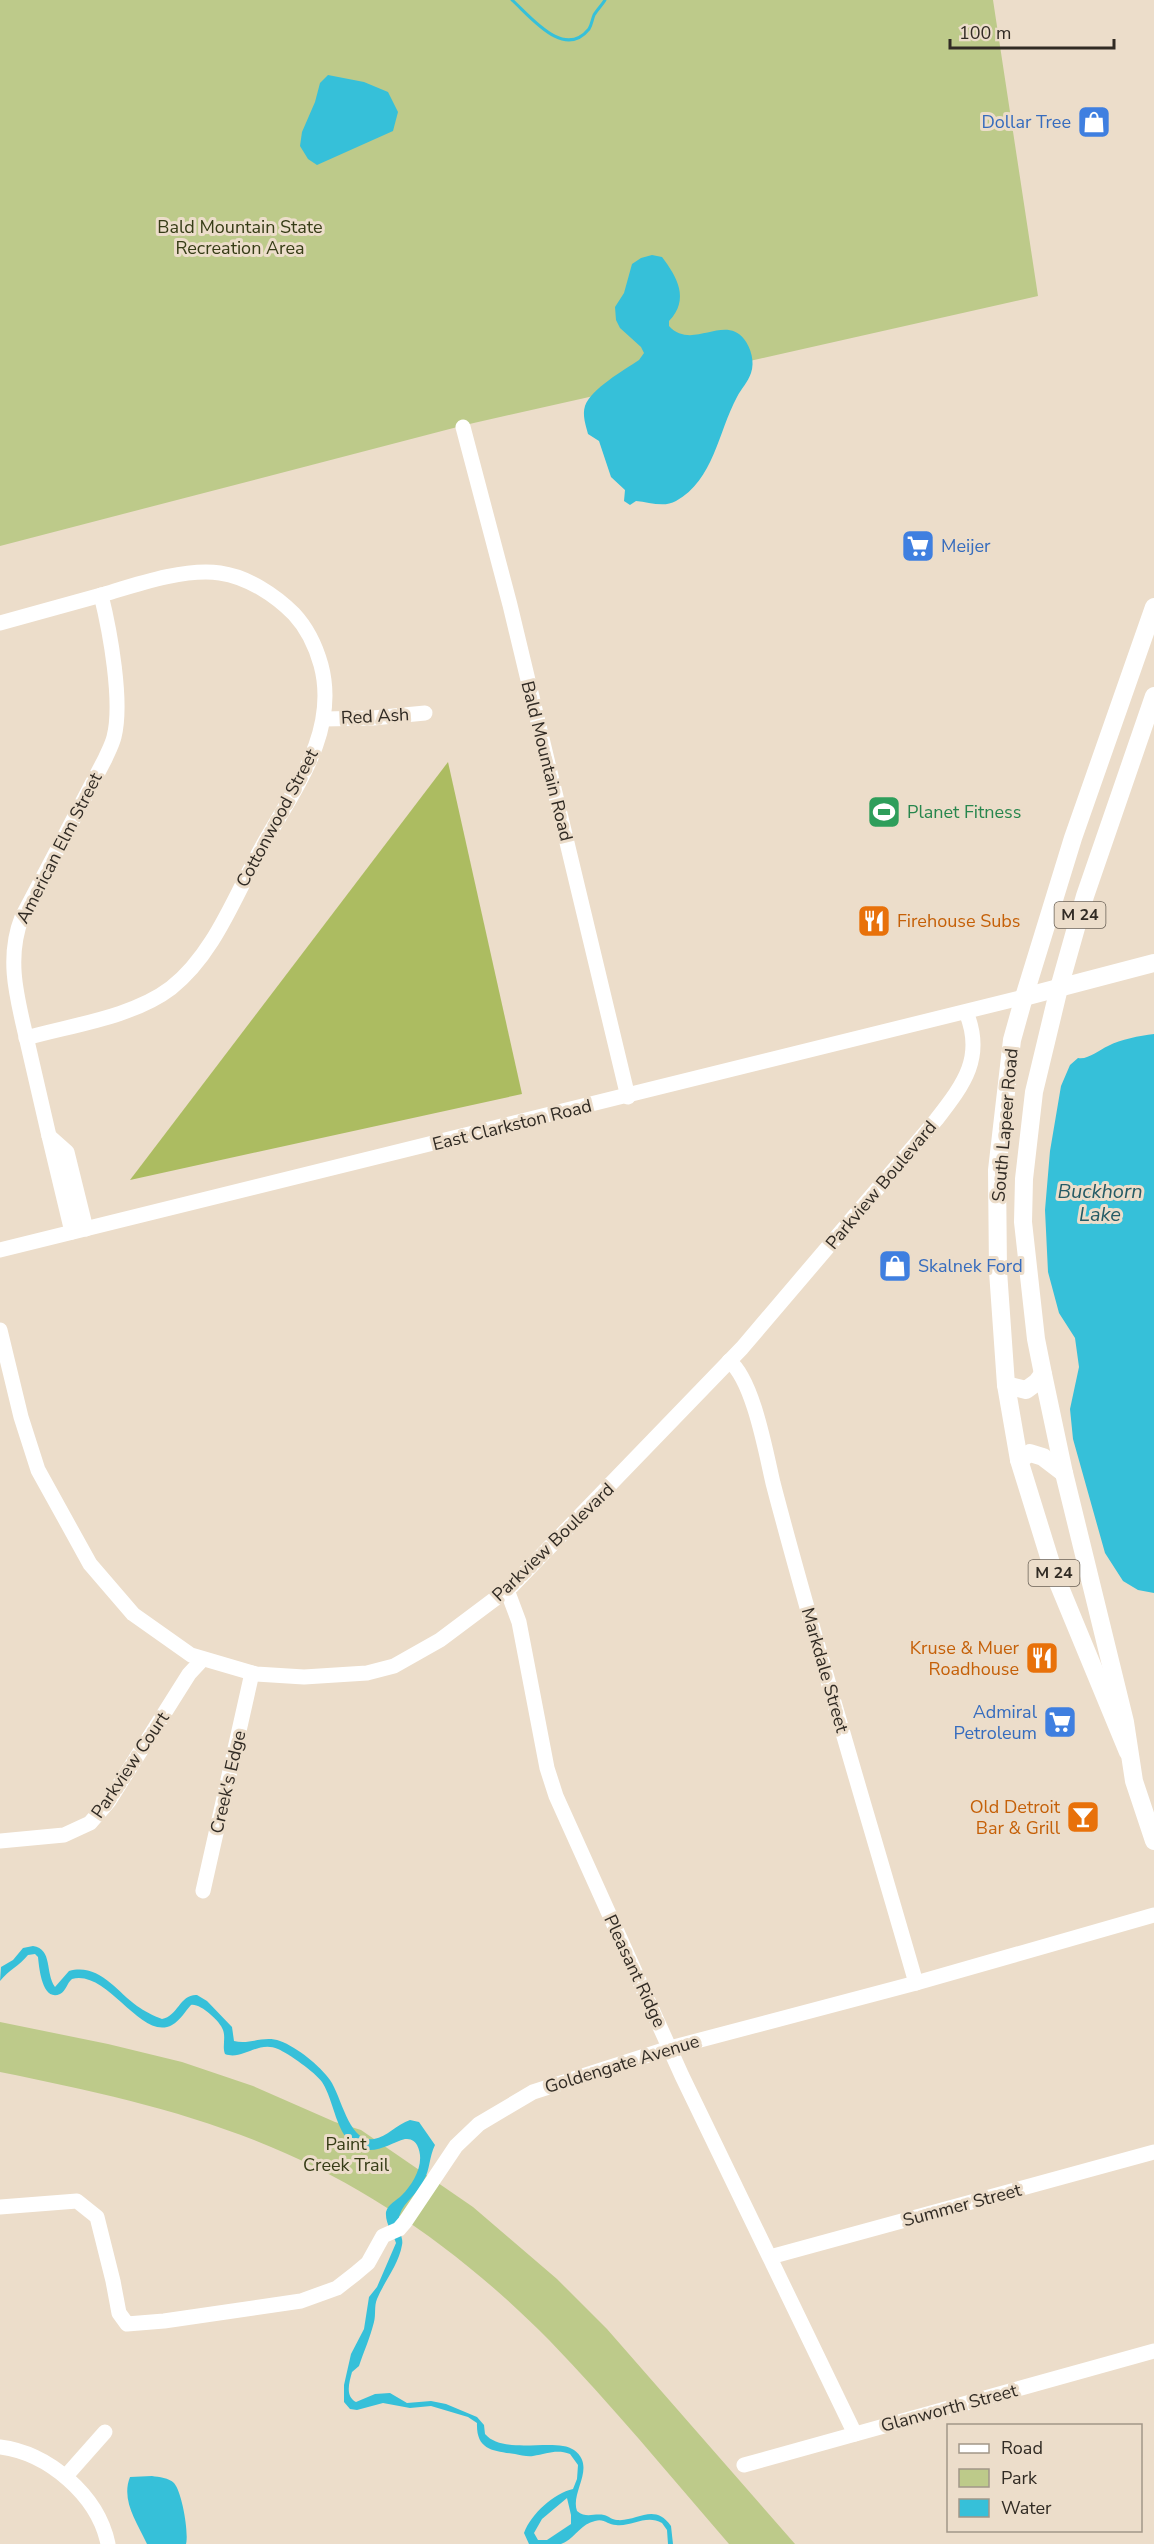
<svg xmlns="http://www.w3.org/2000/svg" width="1154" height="2544" viewBox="0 0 1154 2544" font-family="'Nunito Sans',sans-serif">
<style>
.green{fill:#bdca8a}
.forest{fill:#acbc61}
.water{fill:#36c0d9;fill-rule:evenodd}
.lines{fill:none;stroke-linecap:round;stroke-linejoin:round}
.stream{stroke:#36c0d9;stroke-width:3}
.minor{stroke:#fff;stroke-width:15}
.major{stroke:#fff;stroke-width:18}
.labels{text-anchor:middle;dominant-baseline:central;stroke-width:6;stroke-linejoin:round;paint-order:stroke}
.shield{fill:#ecddca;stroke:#696056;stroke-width:1.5}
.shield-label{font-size:16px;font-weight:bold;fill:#312b24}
.shop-label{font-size:18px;fill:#366cbe;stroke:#ecddca;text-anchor:end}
.park-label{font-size:18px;fill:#363c16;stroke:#ecddca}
.street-label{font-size:18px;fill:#312b24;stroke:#ecddca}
.leisure-label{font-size:18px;fill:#27864d;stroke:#ecddca;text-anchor:start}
.food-label{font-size:18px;fill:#c56008;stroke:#ecddca;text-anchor:end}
.water-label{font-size:20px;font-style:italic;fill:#255b65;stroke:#ecddca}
</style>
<rect width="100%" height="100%" fill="#ecddca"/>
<g class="green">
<polygon points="0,0 993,0 1038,296 465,425 0,546"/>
<path d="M 0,2022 L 108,2044 L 182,2062 L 253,2086 L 335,2122 L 361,2130 L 473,2207 L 557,2279 L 607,2329 L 795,2544 L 729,2544 C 670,2476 612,2405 549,2340 C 470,2260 375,2190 271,2147 C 183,2110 93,2091 0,2072 Z"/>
</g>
<polygon class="forest" points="448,762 522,1094 130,1180"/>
<g class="water">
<polygon points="328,75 364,82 388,92 398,112 393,131 317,165 308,159 300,146 302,132 315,102 320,83"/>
<path d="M 652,255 L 662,257 C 677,277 690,299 669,321 L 669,326 C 692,351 724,314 744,339 C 751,348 755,362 751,373 C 748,382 741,389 737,397 C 718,432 714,480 676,501 C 664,508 649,502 636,501 L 630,505 L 624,501 L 625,490 L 611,477 L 599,441 L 588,434 C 586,426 582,415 585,406 C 591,389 624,370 639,360 L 644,353 L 641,347 L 620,328 L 616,320 L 615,307 L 624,293 L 632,264 L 641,258 Z"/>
<path d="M 1154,1034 L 1154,1593 L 1138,1590 L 1123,1581 L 1105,1553 L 1073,1439 L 1070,1409 L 1079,1367 L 1075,1338 L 1059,1313 L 1048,1272 L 1045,1210 L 1050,1151 L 1061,1086 L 1070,1065 L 1078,1058 C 1088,1060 1099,1050 1108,1046 C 1121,1039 1139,1036 1154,1034 Z"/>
<path d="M 33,1946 C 53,1949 45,1973 55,1987 L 69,1971 C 99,1963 116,1991 137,2006 C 144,2011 154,2016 162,2019 C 178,2016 180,1994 197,1995 L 207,2001 L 232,2027 L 234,2041 C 250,2045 264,2035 280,2041 C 297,2047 320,2066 330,2080 C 342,2097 349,2144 374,2139 C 387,2137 397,2124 410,2120 L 419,2122 L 435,2145 C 429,2157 430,2170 424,2180 C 418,2195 402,2202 399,2218 C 396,2229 404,2237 402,2245 C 399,2264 384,2282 377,2299 C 374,2306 376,2315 374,2322 C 370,2338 364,2351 359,2366 L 352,2372 C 349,2383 345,2396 356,2402 L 375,2394 L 390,2393 L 407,2403 L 431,2401 L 446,2404 L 477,2417 L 484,2425 L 485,2434 C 504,2456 556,2437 574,2450 C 597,2467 570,2492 577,2511 C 587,2519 593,2513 604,2515 C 609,2516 612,2520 617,2520 C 637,2522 654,2502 671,2526 L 673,2544 L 668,2544 L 667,2530 L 662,2523 C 646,2514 632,2527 616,2525 C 608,2525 604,2518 595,2521 C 580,2524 575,2539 561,2544 C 553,2544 538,2544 529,2544 L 524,2533 C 531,2514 554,2493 573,2489 L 577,2479 L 578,2465 L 570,2454 C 556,2449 547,2454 533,2456 C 528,2457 520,2455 515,2454 C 493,2451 476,2450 477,2423 L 468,2417 L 431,2406 L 410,2408 L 383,2403 L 357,2410 L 350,2409 L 344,2402 L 344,2385 L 351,2354 L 364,2329 L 369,2297 L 377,2287 L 396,2243 C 393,2233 385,2224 386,2212 C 388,2204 396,2201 402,2195 C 414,2183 426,2162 417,2145 C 414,2140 411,2139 405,2139 C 394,2142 382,2150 370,2150 C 336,2149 337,2105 322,2082 C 315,2072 289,2054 278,2049 C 258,2040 242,2061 225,2054 C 222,2047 226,2038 223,2030 C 220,2021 200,2003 191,2005 C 185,2011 181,2020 172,2025 C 141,2042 108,1969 72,1979 C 67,1983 66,1991 60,1994 C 42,2002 39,1967 38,1957 L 35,1954 L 28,1955 C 19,1966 9,1970 0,1981 L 1,1967 L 13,1960 L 23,1948 ZM 567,2498 L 571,2515 L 571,2524 L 547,2540 L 538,2540 L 534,2533 L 542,2519 Z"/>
<path d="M 152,2476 C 159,2477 169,2478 174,2483 C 182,2492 189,2533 186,2544 L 147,2544 L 146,2542 C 136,2521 121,2500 130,2477 Z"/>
</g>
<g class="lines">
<path class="stream" d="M 512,0 C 531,17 564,60 589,29 C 592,24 592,20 594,15 C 597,10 602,5 605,0"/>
<g class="minor">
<polyline points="463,427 510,605 628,1097"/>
<path d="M 0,623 C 35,613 70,604 105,594 C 138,584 185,568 220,573 C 248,577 275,595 294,614 C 307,628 316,647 321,665 C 340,736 288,797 257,856 C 233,901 212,956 171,988 C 133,1017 72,1025 26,1038"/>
<polyline points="324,719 373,718 425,713"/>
<path d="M 49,1136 C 42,1106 35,1075 28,1045 C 18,1001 5,960 22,917 L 105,759 C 108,752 112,745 114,737 C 123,702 110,631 101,595"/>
<polyline points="72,1232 49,1136 67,1152 86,1229"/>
<polyline points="0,1250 1024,997"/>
<path d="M 0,1330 L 21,1417 L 38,1470 L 90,1564 L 133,1614 L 191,1655 L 256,1674 L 304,1677 L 367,1673 L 394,1666 L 440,1640 L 512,1586 L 742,1348 L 936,1120 C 963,1085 985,1058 966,1012"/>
<path d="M 729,1361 C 753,1379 766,1453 773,1483 C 817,1651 868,1816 916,1983"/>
<polyline points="507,1590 519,1622 547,1768 556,1796 682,2076 855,2434"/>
<polyline points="0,1841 64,1835 90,1823 109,1801 189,1674 202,1660"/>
<polyline points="203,1891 252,1673"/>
<polyline points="0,2207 77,2201 97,2217 113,2281 119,2313 127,2324 164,2321 301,2301 337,2288 355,2274 368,2263 383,2236 399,2229 405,2222 456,2146 479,2124 533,2092 670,2048 916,1983 1154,1915"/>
<polyline points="770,2257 1154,2152"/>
<path d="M 0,2447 C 48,2453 98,2495 108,2544"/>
<polyline points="744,2465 1154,2351"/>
<polyline points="66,2476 105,2432"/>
</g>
<g class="major">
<polyline points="1154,696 1085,896 1059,988 1034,1092 1024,1179 1023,1222 1036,1339 1043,1374 1064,1473 1125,1722 1134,1781 1154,1841"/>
<polyline points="1024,997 1154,963"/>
<polyline points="1006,1385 1026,1390 1037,1382 1043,1374"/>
<polyline points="1019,1460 1030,1453 1043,1457 1064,1473"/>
<polyline points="1128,1752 1054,1573 1019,1460 1006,1385 998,1271 997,1170 1012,1040 1024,997 1073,838 1154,607"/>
</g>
</g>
<defs>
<symbol id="shop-square" viewBox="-11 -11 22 22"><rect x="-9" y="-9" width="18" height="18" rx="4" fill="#3f7fe0" stroke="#ecddca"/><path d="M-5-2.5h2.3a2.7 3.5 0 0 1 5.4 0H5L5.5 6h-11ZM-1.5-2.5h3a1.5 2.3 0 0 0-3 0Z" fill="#fff"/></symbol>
<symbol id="supermarket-square" viewBox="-11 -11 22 22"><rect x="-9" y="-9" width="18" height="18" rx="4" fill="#3f7fe0" stroke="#ecddca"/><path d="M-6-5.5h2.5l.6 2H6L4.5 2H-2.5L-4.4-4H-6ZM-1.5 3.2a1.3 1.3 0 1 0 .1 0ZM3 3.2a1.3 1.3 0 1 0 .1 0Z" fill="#fff"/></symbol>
<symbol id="stadium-square" viewBox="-11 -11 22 22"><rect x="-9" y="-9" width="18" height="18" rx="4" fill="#2e9e5b" stroke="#ecddca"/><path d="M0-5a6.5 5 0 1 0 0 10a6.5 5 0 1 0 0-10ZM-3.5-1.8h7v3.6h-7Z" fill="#fff"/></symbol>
<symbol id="restaurant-square" viewBox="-11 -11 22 22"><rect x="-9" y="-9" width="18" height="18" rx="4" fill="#e8710a" stroke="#ecddca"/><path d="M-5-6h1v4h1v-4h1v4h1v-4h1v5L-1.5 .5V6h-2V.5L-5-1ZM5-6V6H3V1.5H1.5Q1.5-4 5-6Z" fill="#fff"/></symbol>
<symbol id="bar-square" viewBox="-11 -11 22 22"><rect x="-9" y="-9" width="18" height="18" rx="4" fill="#e8710a" stroke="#ecddca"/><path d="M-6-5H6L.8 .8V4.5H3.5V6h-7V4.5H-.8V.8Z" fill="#fff"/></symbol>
</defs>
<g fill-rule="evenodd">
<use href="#shop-square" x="1075" y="103" width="38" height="38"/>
<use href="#supermarket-square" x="899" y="527" width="38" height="38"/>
<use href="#stadium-square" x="865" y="793" width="38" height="38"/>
<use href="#restaurant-square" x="855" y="902" width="38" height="38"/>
<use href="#shop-square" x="876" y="1247" width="38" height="38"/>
<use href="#restaurant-square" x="1023" y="1639" width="38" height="38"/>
<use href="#supermarket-square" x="1041" y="1703" width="38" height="38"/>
<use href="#bar-square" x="1064" y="1798" width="38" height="38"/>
</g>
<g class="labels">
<g class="shield">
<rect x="1054.5" y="902" width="51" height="26" rx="4.5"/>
<rect x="1028.5" y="1560" width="51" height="26" rx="4.5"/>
</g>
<g class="shield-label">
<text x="1080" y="915">M 24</text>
<text x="1054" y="1573">M 24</text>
</g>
<g class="shop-label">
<text x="1071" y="122">Dollar Tree</text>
<text x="941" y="546" text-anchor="start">Meijer</text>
<text x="918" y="1266" text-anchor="start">Skalnek Ford</text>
<text x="1037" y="1712">Admiral<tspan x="1037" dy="21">Petroleum</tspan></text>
</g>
<g class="park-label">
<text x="240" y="227">Bald Mountain State<tspan x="240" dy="21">Recreation Area</tspan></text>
<text x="346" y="2144">Paint<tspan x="346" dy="21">Creek Trail</tspan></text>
</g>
<g class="street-label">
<text transform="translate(375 716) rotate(-3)">Red Ash</text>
<text transform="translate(547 761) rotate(76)">Bald Mountain Road</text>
<text transform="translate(277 818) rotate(-62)">Cottonwood Street</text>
<text transform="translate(59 848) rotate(-63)">American Elm Street</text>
<text transform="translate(512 1125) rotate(-14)">East Clarkston Road</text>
<text transform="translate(1005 1125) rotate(-85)">South Lapeer Road</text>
<text transform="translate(881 1185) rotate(-50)">Parkview Boulevard</text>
<text transform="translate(553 1542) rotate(-44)">Parkview Boulevard</text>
<text transform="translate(825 1670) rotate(74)">Markdale Street</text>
<text transform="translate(130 1765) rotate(-56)">Parkview Court</text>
<text transform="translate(228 1782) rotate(-77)">Creek's Edge</text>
<text transform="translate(635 1971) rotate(65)">Pleasant Ridge</text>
<text transform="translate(622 2064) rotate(-17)">Goldengate Avenue</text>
<text transform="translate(962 2205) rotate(-15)">Summer Street</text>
<text transform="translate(949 2408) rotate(-15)">Glanworth Street</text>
</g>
<g class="leisure-label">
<text x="907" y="812">Planet Fitness</text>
</g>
<g class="food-label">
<text x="897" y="921" text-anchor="start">Firehouse Subs</text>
<text x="1019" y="1648">Kruse &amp; Muer<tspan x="1019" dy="21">Roadhouse</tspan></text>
<text x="1060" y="1807">Old Detroit<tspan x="1060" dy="21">Bar &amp; Grill</tspan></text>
</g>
<g class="water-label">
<text x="1100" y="1191">Buckhorn<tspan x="1100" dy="23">Lake</tspan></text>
</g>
</g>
<rect x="947" y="2424" width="195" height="108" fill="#ecddca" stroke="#a19688" stroke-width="1.5"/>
<rect x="959" y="2444" width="30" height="9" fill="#ffffff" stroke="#a19688" stroke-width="1.5"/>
<text x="1001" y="2454" font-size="18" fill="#312b24">Road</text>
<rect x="959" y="2469" width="30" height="18" fill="#bdca8a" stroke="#a19688" stroke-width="1.5"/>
<text x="1001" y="2484" font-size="18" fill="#312b24">Park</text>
<rect x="959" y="2499" width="30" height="18" fill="#36c0d9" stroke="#a19688" stroke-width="1.5"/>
<text x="1001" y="2514" font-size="18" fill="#312b24">Water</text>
<path d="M950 39v9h164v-9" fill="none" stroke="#312b24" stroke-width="3"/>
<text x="959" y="39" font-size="18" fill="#312b24" stroke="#ecddca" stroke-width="4.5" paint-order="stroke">100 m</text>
</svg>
